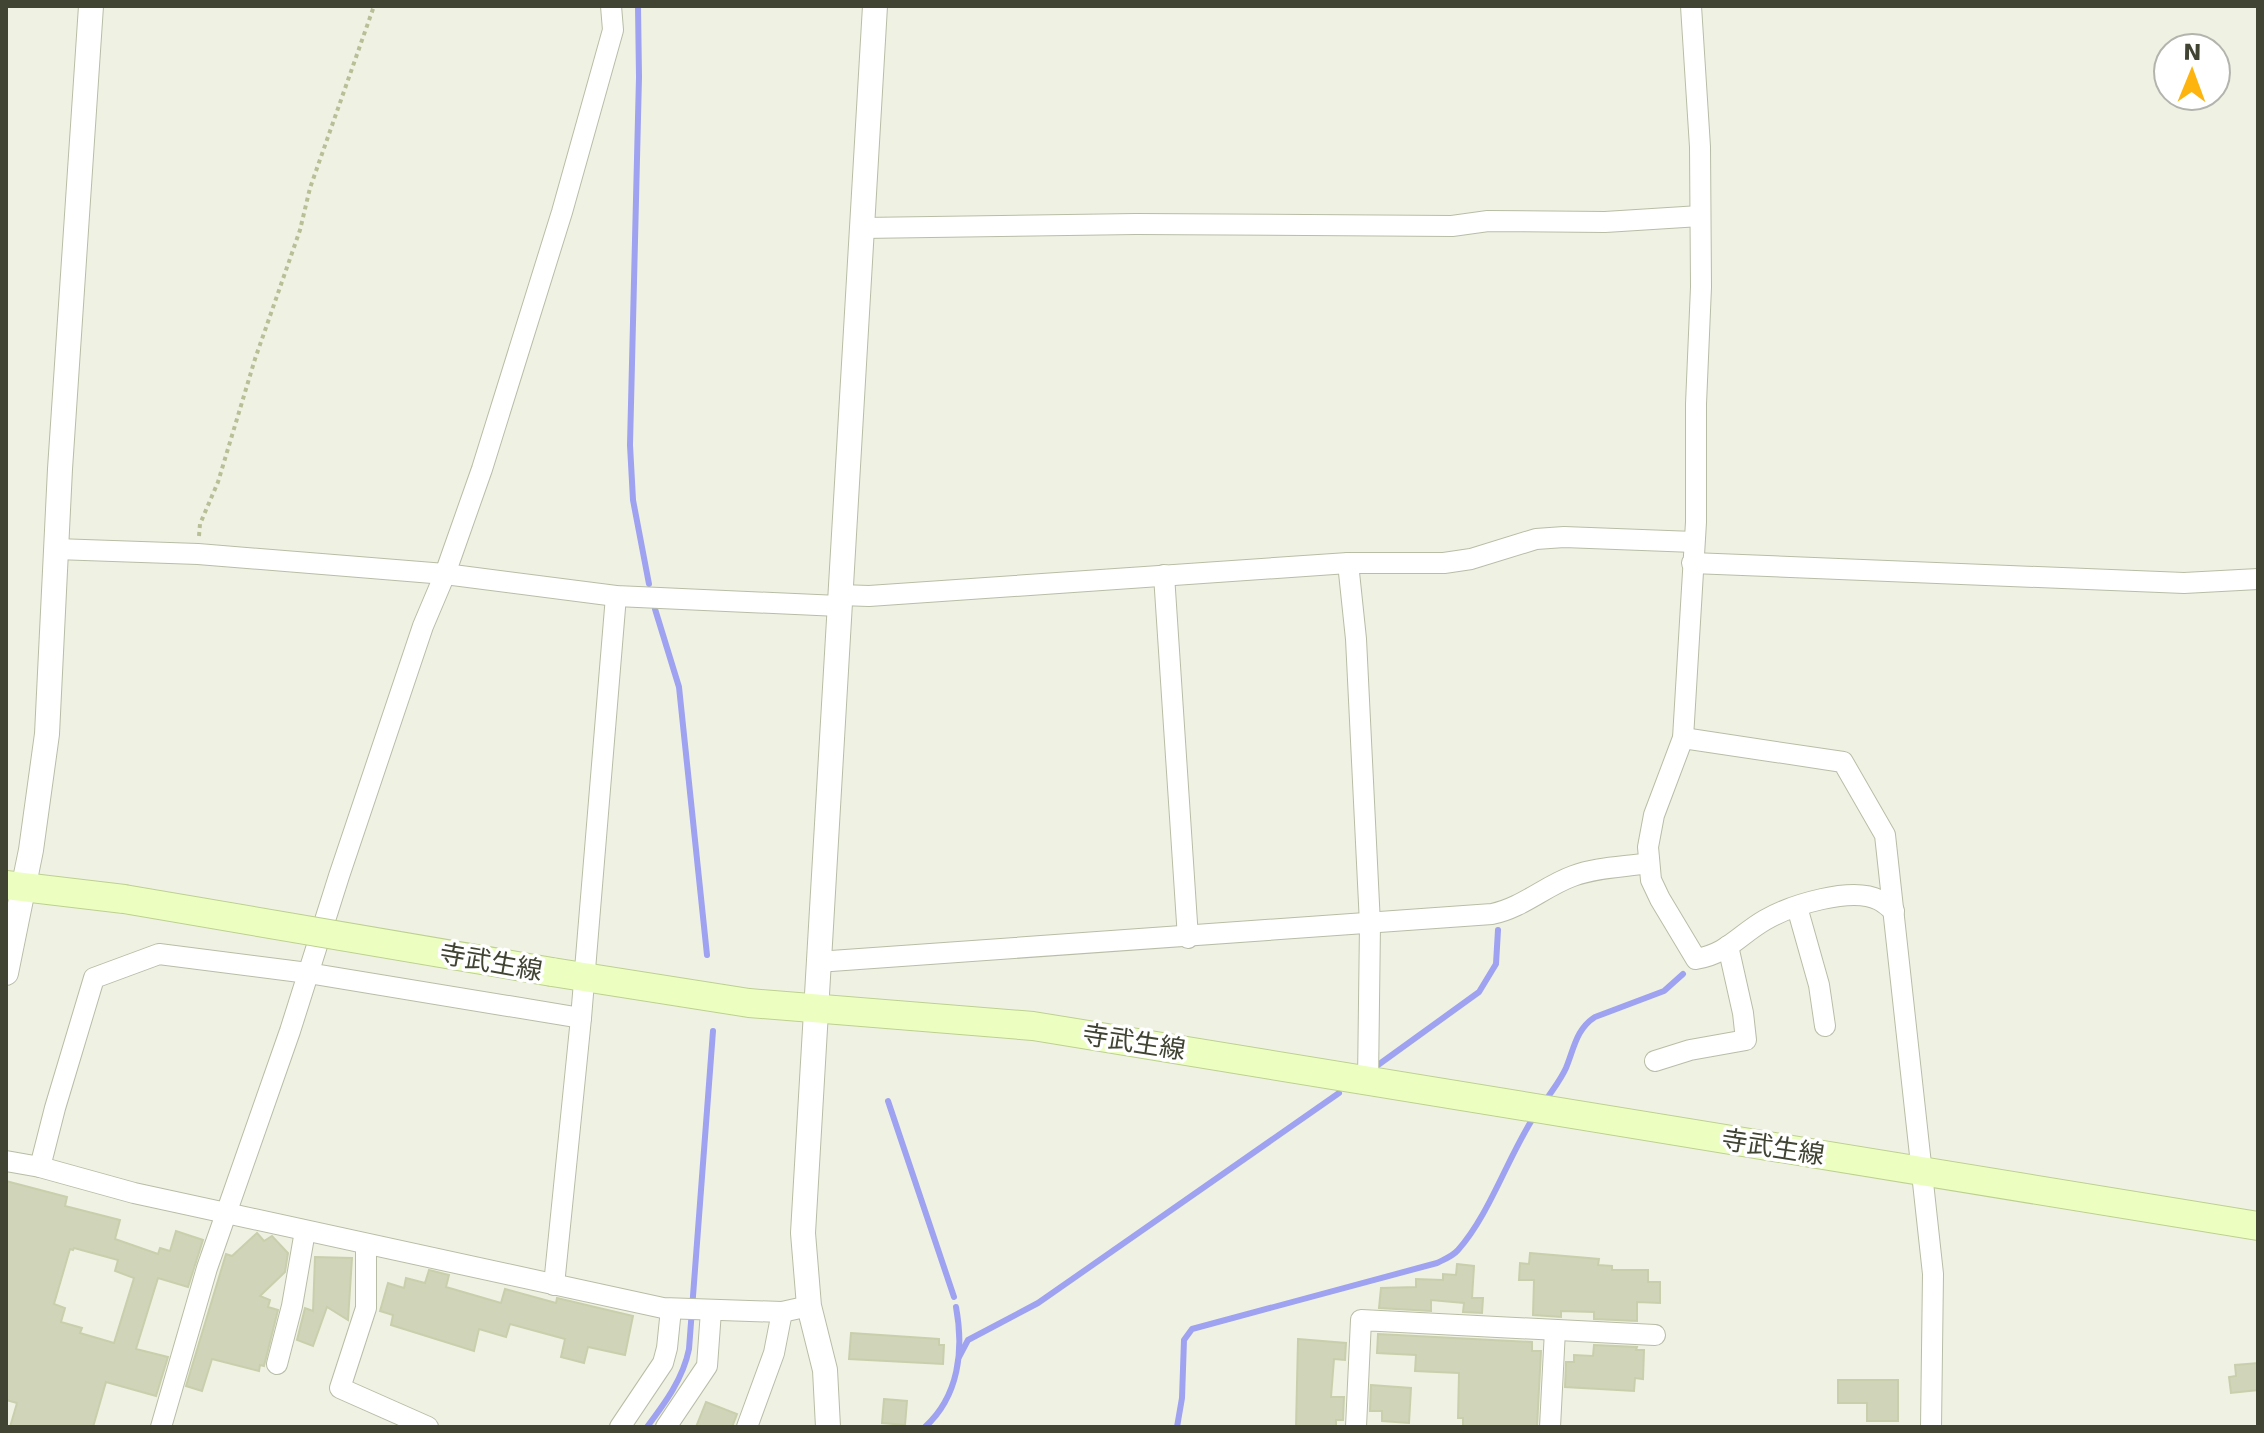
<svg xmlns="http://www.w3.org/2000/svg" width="2264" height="1433" viewBox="0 0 2264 1433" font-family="'DejaVu Sans','Noto Sans JP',sans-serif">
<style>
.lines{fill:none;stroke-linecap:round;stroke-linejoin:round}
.stream{stroke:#9ea2f1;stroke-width:6}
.building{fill:#d0d4b9;stroke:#c9cfac;stroke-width:2;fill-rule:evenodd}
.minor-casing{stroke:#b8bda6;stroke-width:22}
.tertiary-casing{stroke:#b8bda6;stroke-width:26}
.secondary-casing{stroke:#bed090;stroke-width:30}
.path{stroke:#b8bf97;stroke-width:4;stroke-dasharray:4 4;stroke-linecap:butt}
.minor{stroke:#fff;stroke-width:20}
.tertiary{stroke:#fff;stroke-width:24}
.secondary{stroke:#ecffc0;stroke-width:28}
.secondary-bridge-casing{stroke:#bed090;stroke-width:30;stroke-linecap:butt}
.secondary-bridge{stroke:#ecffc0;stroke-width:28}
.labels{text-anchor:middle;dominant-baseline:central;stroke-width:7;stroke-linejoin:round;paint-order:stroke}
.street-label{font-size:26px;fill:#414433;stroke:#fff}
</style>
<rect width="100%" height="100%" fill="#eff2e3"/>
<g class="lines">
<g class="stream">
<polyline points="638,6 639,77 630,445 633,500 649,584"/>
<polyline points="655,609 679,687 707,955"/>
<polyline points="1378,1065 1479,992 1496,964 1498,930"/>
<path d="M 1548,1097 C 1554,1088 1561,1079 1566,1068 C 1574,1049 1576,1029 1595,1017 L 1664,991 L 1683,974"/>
<polyline points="888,1101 954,1297"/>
<polyline points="959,1357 968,1340 1038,1303 1339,1093"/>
<path d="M 647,1427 C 665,1403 683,1379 689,1349 L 713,1031"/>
<path d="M 925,1427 C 959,1396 964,1350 956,1307"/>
<path d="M 1177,1427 L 1182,1398 L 1184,1340 L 1192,1329 L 1437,1263 C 1445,1259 1453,1256 1458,1250 C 1490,1214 1508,1156 1535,1115"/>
</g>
</g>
<g class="building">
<path d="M 6,1181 L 67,1197 L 65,1206 L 120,1220 L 115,1239 L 158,1254 L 160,1248 L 170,1251 L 176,1231 L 203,1240 L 188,1287 L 158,1278 L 136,1349 L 168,1357 L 156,1396 L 106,1382 L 93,1427 L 10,1427 L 17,1403 L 6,1400 ZM 74,1248 L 118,1260 L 115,1271 L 134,1278 L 114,1343 L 80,1333 L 82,1328 L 61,1322 L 65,1308 L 54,1304 L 70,1249 L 73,1250 Z"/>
<polygon points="257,1233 264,1241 272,1236 288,1253 285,1272 260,1296 270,1300 268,1307 278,1310 264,1366 260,1365 259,1371 212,1359 202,1391 186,1386 226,1254 232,1256"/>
<polygon points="1530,1253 1599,1259 1598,1265 1612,1266 1612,1270 1648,1270 1648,1282 1660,1282 1660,1303 1637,1302 1637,1321 1594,1319 1594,1312 1561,1311 1561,1317 1533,1315 1534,1280 1519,1280 1520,1263 1529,1264"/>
<polygon points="315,1257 352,1258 348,1320 327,1307 313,1346 297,1340 305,1308 313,1311"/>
<polygon points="1457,1264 1474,1266 1472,1298 1483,1298 1482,1313 1463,1312 1464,1303 1431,1300 1431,1311 1379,1308 1381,1288 1416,1287 1416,1279 1443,1280 1443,1274 1456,1275"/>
<polygon points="429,1270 449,1275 446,1287 501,1303 505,1289 556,1303 557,1298 633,1316 625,1355 588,1347 584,1363 561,1357 565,1339 510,1324 506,1337 479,1329 474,1351 391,1325 393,1315 380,1311 388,1283 404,1288 406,1278 425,1283"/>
<polygon points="851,1333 939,1339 939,1345 944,1345 943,1364 849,1359"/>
<polygon points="1378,1334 1532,1342 1532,1351 1541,1351 1537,1427 1463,1427 1463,1418 1458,1418 1459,1373 1415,1371 1416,1355 1377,1353"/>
<polygon points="1298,1339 1346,1343 1345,1360 1334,1359 1331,1397 1344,1397 1343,1420 1336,1420 1336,1427 1296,1427"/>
<polygon points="1594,1345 1637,1347 1636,1350 1644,1350 1643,1379 1635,1378 1634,1391 1565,1387 1566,1362 1574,1362 1574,1355 1593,1356"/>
<polygon points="2258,1363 2258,1390 2231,1393 2229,1377 2236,1376 2235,1365"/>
<polygon points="1838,1380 1898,1380 1898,1421 1867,1421 1867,1403 1838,1403"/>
<polygon points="1371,1385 1411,1388 1409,1423 1382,1421 1382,1411 1370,1411"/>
<polygon points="884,1399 907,1401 905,1425 882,1423"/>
<polygon points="706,1402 737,1414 732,1427 696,1427"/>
</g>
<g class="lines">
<defs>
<g id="minor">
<path d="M 1691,6 L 1700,147 L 1701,287 L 1696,404 L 1696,522 L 1683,738 L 1654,815 L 1648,847 L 1651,880 L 1660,899 L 1696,959 C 1727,954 1739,935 1765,920 C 1791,905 1852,886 1879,900 C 1885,903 1890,908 1894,911"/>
<polyline points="862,228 1136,224 1452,226 1488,221 1605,222 1700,216"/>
<polyline points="56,549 198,554 445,574 616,596 839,606"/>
<polyline points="1348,563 1356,639 1370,924 1368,1081"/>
<polyline points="1692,563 2184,583 2258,579"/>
<polyline points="1164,575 1188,938"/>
<polyline points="840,595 869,596 1348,563 1444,563 1471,559 1536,539 1564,537 1694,542"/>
<polyline points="1683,738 1843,762 1885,835 1933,1274 1931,1427"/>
<polyline points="1797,907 1819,985 1825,1026"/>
<path d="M 817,962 L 1492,914 C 1522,908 1545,886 1573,876 C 1597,867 1624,867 1649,863"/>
<polyline points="1655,1061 1690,1050 1746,1040 1743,1013 1728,946"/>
<polyline points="6,1161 40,1167 134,1193 663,1308 782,1312 809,1306"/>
<polyline points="40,1167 55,1108 94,978 159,954 308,973 581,1018"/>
<polyline points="366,1245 366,1308 340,1388 428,1427"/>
<polyline points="554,1285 581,1018 616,596"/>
<polyline points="277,1364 292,1306 305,1231"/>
<polyline points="161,1427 207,1268 290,1031 339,876 423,626 445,574 482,469 562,212 613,30 611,6"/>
<polyline points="620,1427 663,1363 667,1348 671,1309"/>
<polyline points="666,1427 707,1366 711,1311"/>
<polyline points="747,1427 774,1353 782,1312"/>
<polyline points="1356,1427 1361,1320 1655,1335"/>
<polyline points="1550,1427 1555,1330"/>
</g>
<g id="tertiary">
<polyline points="6,973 31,850 47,734 60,469 91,6"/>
<polyline points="828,1427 825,1370 809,1306 803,1233 875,6"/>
</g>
<g id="secondary">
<polyline points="6,885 124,899"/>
<polyline points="552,972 749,1003 1033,1026 2258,1226"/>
</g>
</defs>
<use href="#minor" class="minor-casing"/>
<use href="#tertiary" class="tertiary-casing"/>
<use href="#secondary" class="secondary-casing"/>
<polyline class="path" points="199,536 200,524 218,482 255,359 300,230 310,188 374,6"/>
<use href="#minor" class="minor"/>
<use href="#tertiary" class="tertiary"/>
<use href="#secondary" class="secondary"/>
<defs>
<polyline id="secondary-bridge" points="124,899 552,972"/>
</defs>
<use href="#secondary-bridge" class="secondary-bridge-casing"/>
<use href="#secondary-bridge" class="secondary-bridge"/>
</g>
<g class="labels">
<g class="street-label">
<text transform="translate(491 962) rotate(10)">寺武生線</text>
<text transform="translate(1134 1042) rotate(9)">寺武生線</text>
<text transform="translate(1773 1147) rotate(9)">寺武生線</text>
</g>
</g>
<rect width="2264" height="1433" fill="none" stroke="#414433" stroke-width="16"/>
<g transform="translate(2192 72) rotate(1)"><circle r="38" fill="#ffffff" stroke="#b3b4ad" stroke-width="2"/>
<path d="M0-6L14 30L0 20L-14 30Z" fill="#fdb40f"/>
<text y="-12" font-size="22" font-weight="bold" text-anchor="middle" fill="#414433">N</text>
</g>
</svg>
